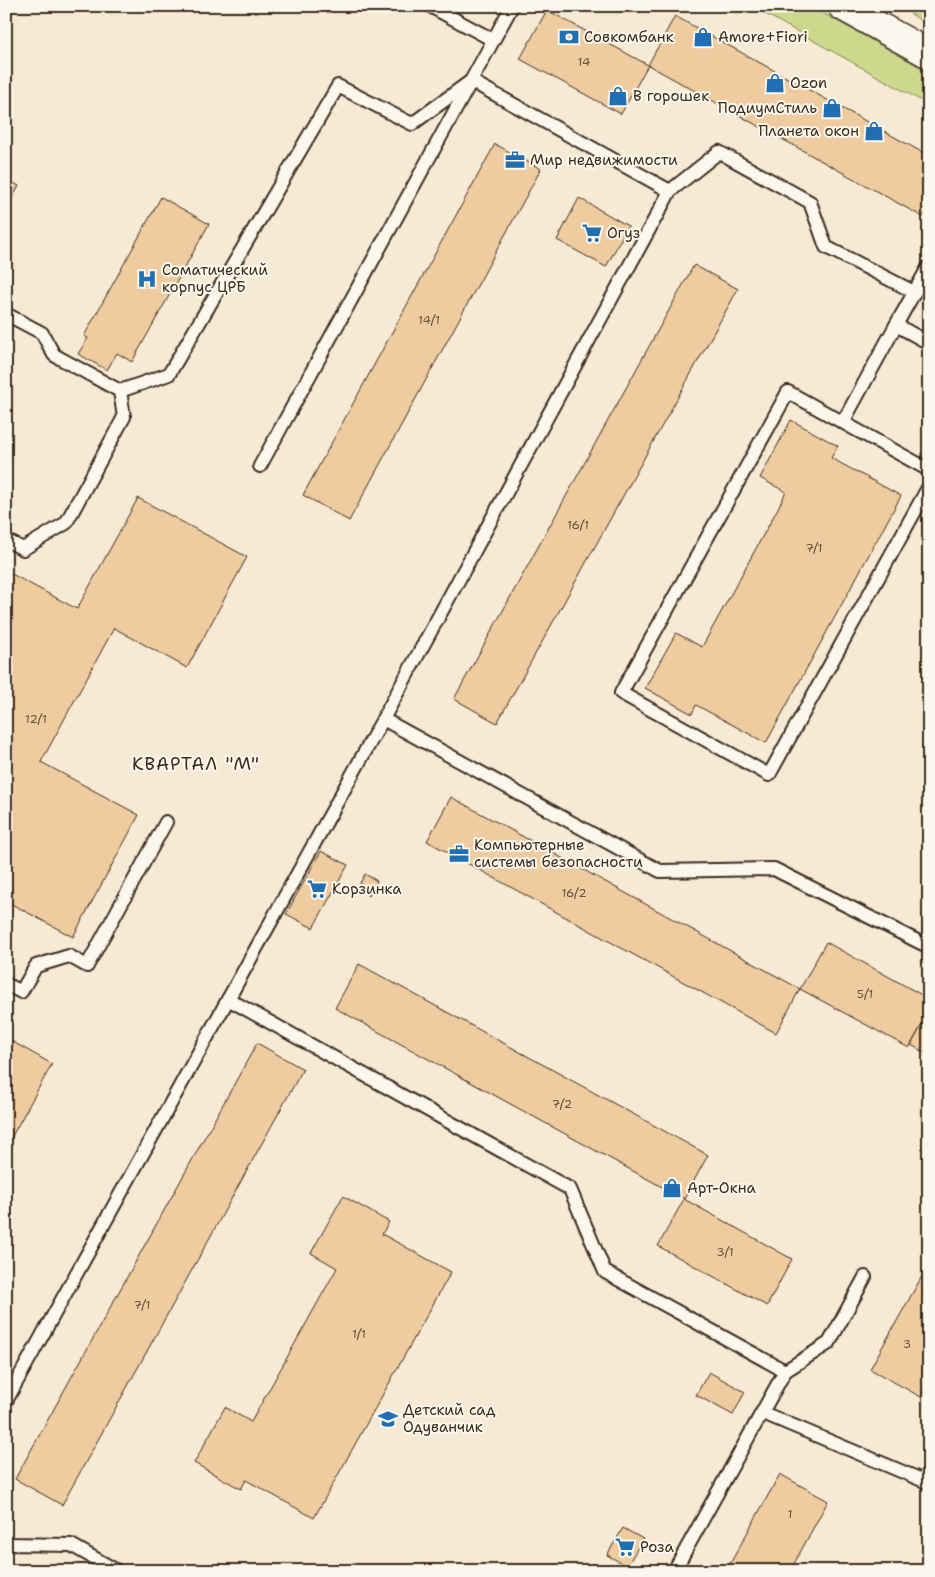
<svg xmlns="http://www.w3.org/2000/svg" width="935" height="1577" viewBox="0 0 935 1577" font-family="'Shantell Sans',sans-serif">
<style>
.green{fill:#ccd88b;stroke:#848154}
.building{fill:#eecc9f;stroke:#3b2a1e}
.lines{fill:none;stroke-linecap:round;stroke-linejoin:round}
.lane-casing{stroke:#3b2a1e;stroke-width:16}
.secondary-casing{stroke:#3b2a1e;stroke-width:31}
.lane{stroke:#fbf7ec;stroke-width:12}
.secondary{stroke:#fbf7ec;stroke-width:28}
.labels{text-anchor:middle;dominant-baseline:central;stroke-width:4;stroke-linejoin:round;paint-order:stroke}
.number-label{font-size:12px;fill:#68523e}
.poi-label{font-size:15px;fill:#3b2a1e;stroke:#fbf7ec;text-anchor:start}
.quarter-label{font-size:18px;letter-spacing:1px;fill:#3b2a1e;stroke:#fbf7ec}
</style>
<rect width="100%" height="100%" fill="#f7ead5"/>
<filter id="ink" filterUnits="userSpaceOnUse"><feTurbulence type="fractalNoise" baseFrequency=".02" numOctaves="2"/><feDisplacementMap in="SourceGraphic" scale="10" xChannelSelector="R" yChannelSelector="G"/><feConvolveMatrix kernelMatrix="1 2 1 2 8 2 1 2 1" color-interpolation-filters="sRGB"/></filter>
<g filter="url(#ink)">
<g class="green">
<polygon points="751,6 810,6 929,72 929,105"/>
<polygon points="899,6 929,6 929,26"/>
</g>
<g class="building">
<polygon points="547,10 648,65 621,114 520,59"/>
<polygon points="675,16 929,156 929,207 923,217 648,65"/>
<polygon points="495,144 541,169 349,521 303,495"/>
<polygon points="6,179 19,186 6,209"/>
<polygon points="161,197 209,224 132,362 117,353 107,370 78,354 88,338 84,336"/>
<polygon points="579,198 628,226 606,267 557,240"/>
<polygon points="694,265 738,289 497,723 454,699"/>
<polygon points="791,420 838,446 831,458 901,496 766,743 696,705 692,714 645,688 676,633 702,647 777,510 786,492 760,478"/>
<polygon points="138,498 247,557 187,668 114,628 41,762 139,815 73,937 6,901 6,746 8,743 6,743 6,571 77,609"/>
<polygon points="451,797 800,989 776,1033 427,841"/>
<polygon points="321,851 348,865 313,928 286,914"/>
<polygon points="365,874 377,881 369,896 357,889"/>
<polygon points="826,942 929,999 929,1012 909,1048 800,989"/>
<polygon points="359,964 708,1155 684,1199 335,1008"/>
<polygon points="929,1012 929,1048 926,1053 911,1045"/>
<polygon points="6,1038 52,1064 6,1147"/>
<polygon points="257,1043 303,1069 62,1505 15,1479"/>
<polygon points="343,1196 389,1222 382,1234 451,1272 314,1518 246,1480 241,1489 194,1463 225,1407 251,1422 337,1268 311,1253"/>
<polygon points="684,1199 792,1259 767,1306 658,1246"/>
<polygon points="926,1269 929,1271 929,1382 921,1397 870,1369"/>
<polygon points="709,1372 745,1392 733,1415 696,1395"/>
<polygon points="780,1474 828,1501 790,1571 726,1571"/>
<polygon points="623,1528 643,1539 627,1566 607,1555"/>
</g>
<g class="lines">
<defs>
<g id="lane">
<polyline points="430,6 493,40"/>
<polyline points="670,191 719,152 810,202 826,247 914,292"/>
<polyline points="929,266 896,325 929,343"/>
<polyline points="6,314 42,333 54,355 120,391 169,374 338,86 412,124 471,81"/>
<polyline points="843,422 896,325"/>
<polyline points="260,466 469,85"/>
<polyline points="929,470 788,392 621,693 769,775 929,486"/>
<polyline points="6,540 23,549 66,523 124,417 120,391"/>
<polyline points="383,719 660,871 774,869 929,947"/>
<polyline points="6,984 21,992 36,966 69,956 87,966 166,822"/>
<polyline points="228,999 570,1189 605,1272 785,1371"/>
<polyline points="6,1401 383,719 670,191 471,81 512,6"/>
<polyline points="763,1413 929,1483"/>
<polyline points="6,1544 71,1545 117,1571"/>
<polyline points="674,1571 785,1371 829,1343 865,1277"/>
</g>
<polyline id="secondary" points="842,6 929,54"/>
</defs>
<use href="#lane" class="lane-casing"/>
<use href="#secondary" class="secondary-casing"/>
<use href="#lane" class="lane"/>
<use href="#secondary" class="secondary"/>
</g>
</g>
<defs>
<symbol id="bank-bare" viewBox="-9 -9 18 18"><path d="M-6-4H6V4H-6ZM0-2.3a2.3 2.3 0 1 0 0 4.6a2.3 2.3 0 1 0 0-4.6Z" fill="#1f6fb2" stroke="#fbf7ec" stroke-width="2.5" paint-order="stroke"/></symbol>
<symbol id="shop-bare" viewBox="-9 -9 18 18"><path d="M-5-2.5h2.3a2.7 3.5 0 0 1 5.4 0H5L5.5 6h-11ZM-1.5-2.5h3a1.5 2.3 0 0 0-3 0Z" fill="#1f6fb2" stroke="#fbf7ec" stroke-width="2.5" paint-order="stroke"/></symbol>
<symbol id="office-bare" viewBox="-9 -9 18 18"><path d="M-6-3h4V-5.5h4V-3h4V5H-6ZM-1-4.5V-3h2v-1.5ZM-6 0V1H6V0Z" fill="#1f6fb2" stroke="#fbf7ec" stroke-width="2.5" paint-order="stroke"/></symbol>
<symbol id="supermarket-bare" viewBox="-9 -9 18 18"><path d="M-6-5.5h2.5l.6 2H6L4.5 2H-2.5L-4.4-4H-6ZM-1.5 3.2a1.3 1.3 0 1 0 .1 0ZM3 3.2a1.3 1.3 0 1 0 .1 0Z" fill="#1f6fb2" stroke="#fbf7ec" stroke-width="2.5" paint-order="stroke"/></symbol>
<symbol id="hospital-bare" viewBox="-9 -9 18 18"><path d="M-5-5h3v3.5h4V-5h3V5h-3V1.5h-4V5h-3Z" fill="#1f6fb2" stroke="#fbf7ec" stroke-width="2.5" paint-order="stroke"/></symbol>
<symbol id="school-bare" viewBox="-9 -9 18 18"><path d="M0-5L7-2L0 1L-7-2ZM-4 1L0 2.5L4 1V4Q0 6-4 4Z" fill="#1f6fb2" stroke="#fbf7ec" stroke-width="2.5" paint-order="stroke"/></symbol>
</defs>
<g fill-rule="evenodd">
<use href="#bank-bare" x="555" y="23" width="28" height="28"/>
<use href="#shop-bare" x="689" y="23" width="28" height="28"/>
<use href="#shop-bare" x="761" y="69" width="28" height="28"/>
<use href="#shop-bare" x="604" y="82" width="28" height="28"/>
<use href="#shop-bare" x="818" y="94" width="28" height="28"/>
<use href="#shop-bare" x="860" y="117" width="28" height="28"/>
<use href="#office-bare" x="501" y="146" width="28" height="28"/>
<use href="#supermarket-bare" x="578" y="219" width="28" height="28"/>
<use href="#hospital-bare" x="133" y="265" width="28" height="28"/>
<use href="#office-bare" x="445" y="840" width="28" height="28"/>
<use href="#supermarket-bare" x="303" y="875" width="28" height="28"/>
<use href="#shop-bare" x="658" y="1174" width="28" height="28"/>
<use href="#school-bare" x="374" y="1405" width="28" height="28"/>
<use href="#supermarket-bare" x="611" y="1533" width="28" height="28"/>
</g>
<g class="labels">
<g class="number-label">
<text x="584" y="62">14</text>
<text x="429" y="320">14/1</text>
<text x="578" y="525">16/1</text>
<text x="814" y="548">7/1</text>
<text x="36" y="719">12/1</text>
<text x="574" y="893">16/2</text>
<text x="865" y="994">5/1</text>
<text x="562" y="1104">7/2</text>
<text x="725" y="1252">3/1</text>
<text x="142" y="1305">7/1</text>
<text x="359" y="1334">1/1</text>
<text x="907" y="1344">3</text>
<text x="790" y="1514">1</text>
</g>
<g class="poi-label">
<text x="584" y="37">Совкомбанк</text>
<text x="718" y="37">Amore+Fiori</text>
<text x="790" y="83">Ozon</text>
<text x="633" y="96">В горошек</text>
<text x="817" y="108" text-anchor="end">ПодиумСтиль</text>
<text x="859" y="131" text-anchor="end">Планета окон</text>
<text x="530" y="160">Мир недвижимости</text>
<text x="607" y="233">Огуз</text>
<text x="162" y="270">Соматический<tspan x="162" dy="17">корпус ЦРБ</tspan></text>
<text x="474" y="845">Компьютерные<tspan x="474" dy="17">системы безопасности</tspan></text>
<text x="332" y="889">Корзинка</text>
<text x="687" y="1188">Арт-Окна</text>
<text x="403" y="1410">Детский сад<tspan x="403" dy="17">Одуванчик</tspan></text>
<text x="640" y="1547">Роза</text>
</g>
<g class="quarter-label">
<text x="196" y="764">КВАРТАЛ "М"</text>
</g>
</g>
<rect width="935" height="1577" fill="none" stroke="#fbf7ec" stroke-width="25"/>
<rect x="12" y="12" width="910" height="1552" fill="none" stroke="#3b2a1e" stroke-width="2" filter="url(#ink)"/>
</svg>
